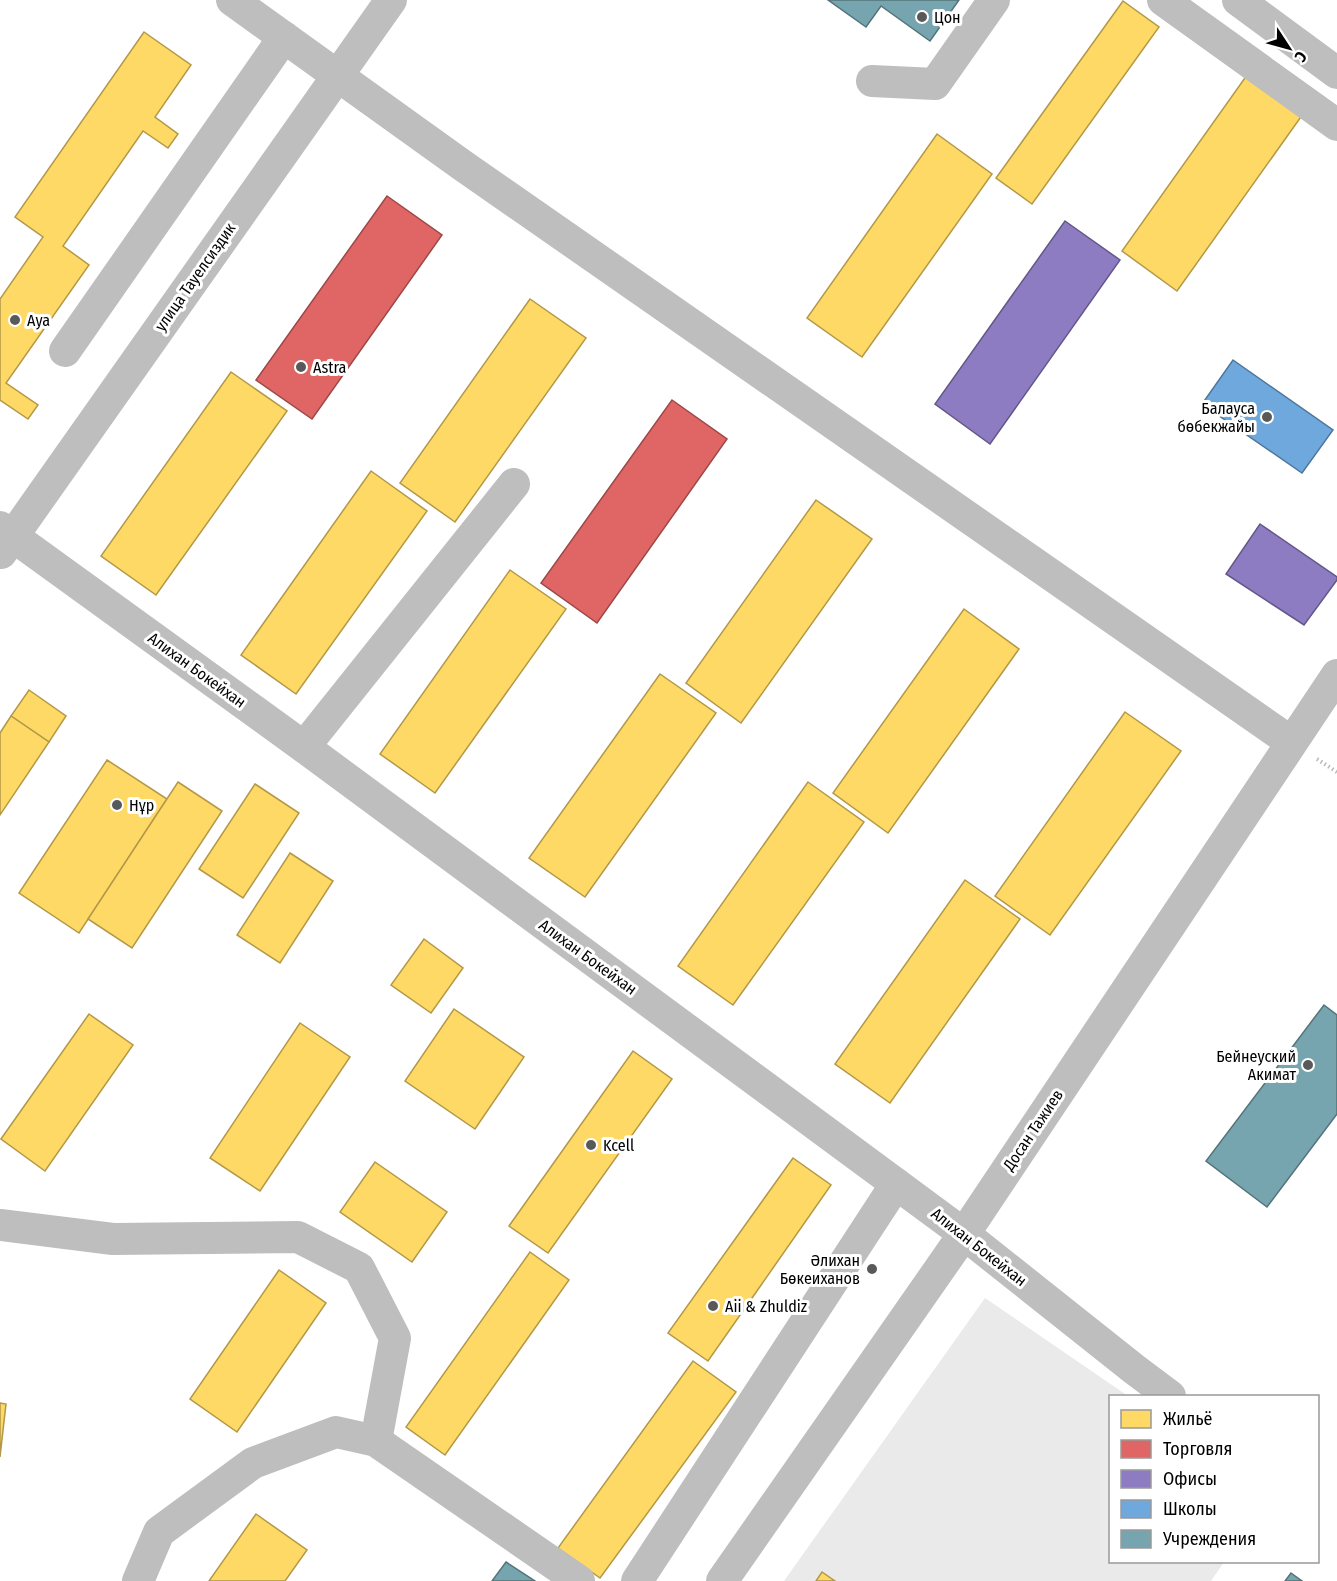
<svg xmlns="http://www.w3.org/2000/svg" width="1337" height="1581" viewBox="0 0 1337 1581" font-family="'Fira Sans Condensed',sans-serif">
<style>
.green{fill:#eaeaea}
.homes{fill:#ffd966;stroke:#b29847;stroke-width:1.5}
.shops{fill:#e06666;stroke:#9d4747;stroke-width:1.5}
.offices{fill:#8e7cc3;stroke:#635788;stroke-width:1.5}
.schools{fill:#6fa8dc;stroke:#4e769a;stroke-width:1.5}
.public{fill:#76a5af;stroke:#53747a;stroke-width:1.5}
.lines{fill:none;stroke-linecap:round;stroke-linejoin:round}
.path{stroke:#b8b8b8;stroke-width:4;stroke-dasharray:1.5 3;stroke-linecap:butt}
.minor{stroke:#bebebe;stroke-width:32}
.poi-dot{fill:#595959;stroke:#fff;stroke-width:2}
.labels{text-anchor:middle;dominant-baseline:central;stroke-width:6;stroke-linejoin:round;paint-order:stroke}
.poi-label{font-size:16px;fill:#000;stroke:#fff;text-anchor:start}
.street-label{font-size:16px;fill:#000;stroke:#fff}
</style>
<rect width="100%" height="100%" fill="#fff"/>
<polygon class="green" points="985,1298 1128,1396 1110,1396 1110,1562 1224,1562 1211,1581 784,1581"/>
<g class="homes">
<polygon points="1123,1 1159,27 1032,204 996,178"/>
<polygon points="144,32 191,65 155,117 178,134 168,148 143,131 63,246 89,265 6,383 38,405 28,419 0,400 0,299 43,237 15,217"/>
<polygon points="1252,68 1308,107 1177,291 1122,251"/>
<polygon points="937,134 992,174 862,357 807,318"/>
<polygon points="530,299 586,338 455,522 400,483"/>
<polygon points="231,372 287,411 156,595 101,556"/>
<polygon points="371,471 427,511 296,694 241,655"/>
<polygon points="816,500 872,539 741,723 686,683"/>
<polygon points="510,570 566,609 435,793 380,754"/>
<polygon points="964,609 1019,649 888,833 833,793"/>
<polygon points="660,674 716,713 585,897 529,858"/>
<polygon points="29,690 66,716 49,742 11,716"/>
<polygon points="1125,712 1181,751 1050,935 995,896"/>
<polygon points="11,716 49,742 0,815 0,733"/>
<polygon points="107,760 167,799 79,933 19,893"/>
<polygon points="178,782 222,811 132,948 88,919"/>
<polygon points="808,782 864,822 733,1005 678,966"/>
<polygon points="255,784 299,813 243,898 199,869"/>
<polygon points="290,853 333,881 280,963 237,935"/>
<polygon points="965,880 1020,919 890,1103 835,1064"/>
<polygon points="424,939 463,968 431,1013 391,985"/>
<polygon points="454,1009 524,1057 475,1129 405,1081"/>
<polygon points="89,1014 133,1045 45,1171 1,1139"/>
<polygon points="300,1023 350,1057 260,1191 210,1158"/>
<polygon points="633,1051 672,1079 548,1253 509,1226"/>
<polygon points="793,1158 831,1185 708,1361 668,1333"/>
<polygon points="375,1162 447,1212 412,1262 340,1212"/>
<polygon points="530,1252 569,1280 445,1455 406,1427"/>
<polygon points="279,1270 326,1303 237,1432 190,1399"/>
<polygon points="693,1361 736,1392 600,1578 558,1548"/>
<polygon points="0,1403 6,1404 0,1457"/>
<polygon points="256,1514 307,1550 285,1581 209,1581"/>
<polygon points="822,1572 835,1581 816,1581"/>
</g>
<g class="shops">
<polygon points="387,196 442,235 312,419 256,380"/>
<polygon points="672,400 727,439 597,623 541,583"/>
</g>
<g class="offices">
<polygon points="1065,221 1120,260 990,444 935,404"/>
<polygon points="1260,524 1337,577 1337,580 1304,625 1226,574"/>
</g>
<polygon class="schools" points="1233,360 1333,430 1302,473 1202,404"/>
<g class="public">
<polygon points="828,0 959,0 930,41 881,6 866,27"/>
<polygon points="1324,1005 1337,1015 1337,1114 1267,1207 1206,1161"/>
<polygon points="506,1562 535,1581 492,1581"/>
<polygon points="1291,1573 1302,1581 1285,1581"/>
</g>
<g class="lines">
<polyline class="path" points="1317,759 1337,772"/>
<g class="minor">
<polyline points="232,0 462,165 1291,742"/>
<polyline points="1163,0 1337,125"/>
<polyline points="1238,0 1337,73"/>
<polyline points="872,81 935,84 994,0"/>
<polyline points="65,351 284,37"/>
<polyline points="0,527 304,747 964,1234 1134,1369 1170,1396"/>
<polyline points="1,553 391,0"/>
<polyline points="304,747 514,484"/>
<polyline points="0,1225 113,1239 298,1237 359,1268 395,1338 376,1441"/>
<polyline points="138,1581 159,1532 253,1463 336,1432 376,1441 579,1581"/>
<polyline points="637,1581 896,1184"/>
<polyline points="722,1581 964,1234 1337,675"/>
</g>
</g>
<g class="poi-dot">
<circle cx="922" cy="17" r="6"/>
<circle cx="15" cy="320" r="6"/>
<circle cx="301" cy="367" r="6"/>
<circle cx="1267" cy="417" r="6"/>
<circle cx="117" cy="805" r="6"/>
<circle cx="1308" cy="1065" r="6"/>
<circle cx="591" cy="1145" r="6"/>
<circle cx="872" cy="1269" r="6"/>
<circle cx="713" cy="1306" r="6"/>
</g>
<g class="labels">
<g class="poi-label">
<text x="934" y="17">Цон</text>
<text x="27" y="320">Aya</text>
<text x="313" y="367">Astra</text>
<text x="1255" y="408" text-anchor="end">Балауса<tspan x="1255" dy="18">бөбекжайы</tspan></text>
<text x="129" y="805">Нұр</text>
<text x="1296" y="1056" text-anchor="end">Бейнеуский<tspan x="1296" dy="18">Акимат</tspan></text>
<text x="603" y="1145">Kcell</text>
<text x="860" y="1260" text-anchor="end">Әлихан<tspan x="860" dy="18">Бөкеиханов</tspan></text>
<text x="725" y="1306">Aii &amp; Zhuldiz</text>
</g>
<g class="street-label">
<text transform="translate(195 277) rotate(-55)">улица Тауелсиздик</text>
<text transform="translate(197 670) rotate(36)">Алихан Бокейхан</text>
<text transform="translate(588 957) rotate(36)">Алихан Бокейхан</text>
<text transform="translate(1033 1130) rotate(-56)">Досан Тажиев</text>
<text transform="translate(979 1247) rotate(38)">Алихан Бокейхан</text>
</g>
</g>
<rect x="1109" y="1395" width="210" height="168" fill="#ffffff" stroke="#999999" stroke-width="1.5"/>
<rect x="1121" y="1410" width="30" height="18" fill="#ffd966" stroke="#999999" stroke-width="1.5"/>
<text x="1163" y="1425" font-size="18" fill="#000000">Жильё</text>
<rect x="1121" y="1440" width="30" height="18" fill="#e06666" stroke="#999999" stroke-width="1.5"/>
<text x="1163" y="1455" font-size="18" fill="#000000">Торговля</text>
<rect x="1121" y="1470" width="30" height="18" fill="#8e7cc3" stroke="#999999" stroke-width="1.5"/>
<text x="1163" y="1485" font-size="18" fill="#000000">Офисы</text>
<rect x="1121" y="1500" width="30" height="18" fill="#6fa8dc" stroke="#999999" stroke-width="1.5"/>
<text x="1163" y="1515" font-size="18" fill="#000000">Школы</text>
<rect x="1121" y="1530" width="30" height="18" fill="#76a5af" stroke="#999999" stroke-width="1.5"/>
<text x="1163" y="1545" font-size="18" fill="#000000">Учреждения</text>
<g transform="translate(1289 48) rotate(126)" stroke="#ffffff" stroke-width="4.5" paint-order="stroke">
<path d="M0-4.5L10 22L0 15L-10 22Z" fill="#000000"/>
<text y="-9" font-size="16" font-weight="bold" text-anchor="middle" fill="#000000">С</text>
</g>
</svg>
